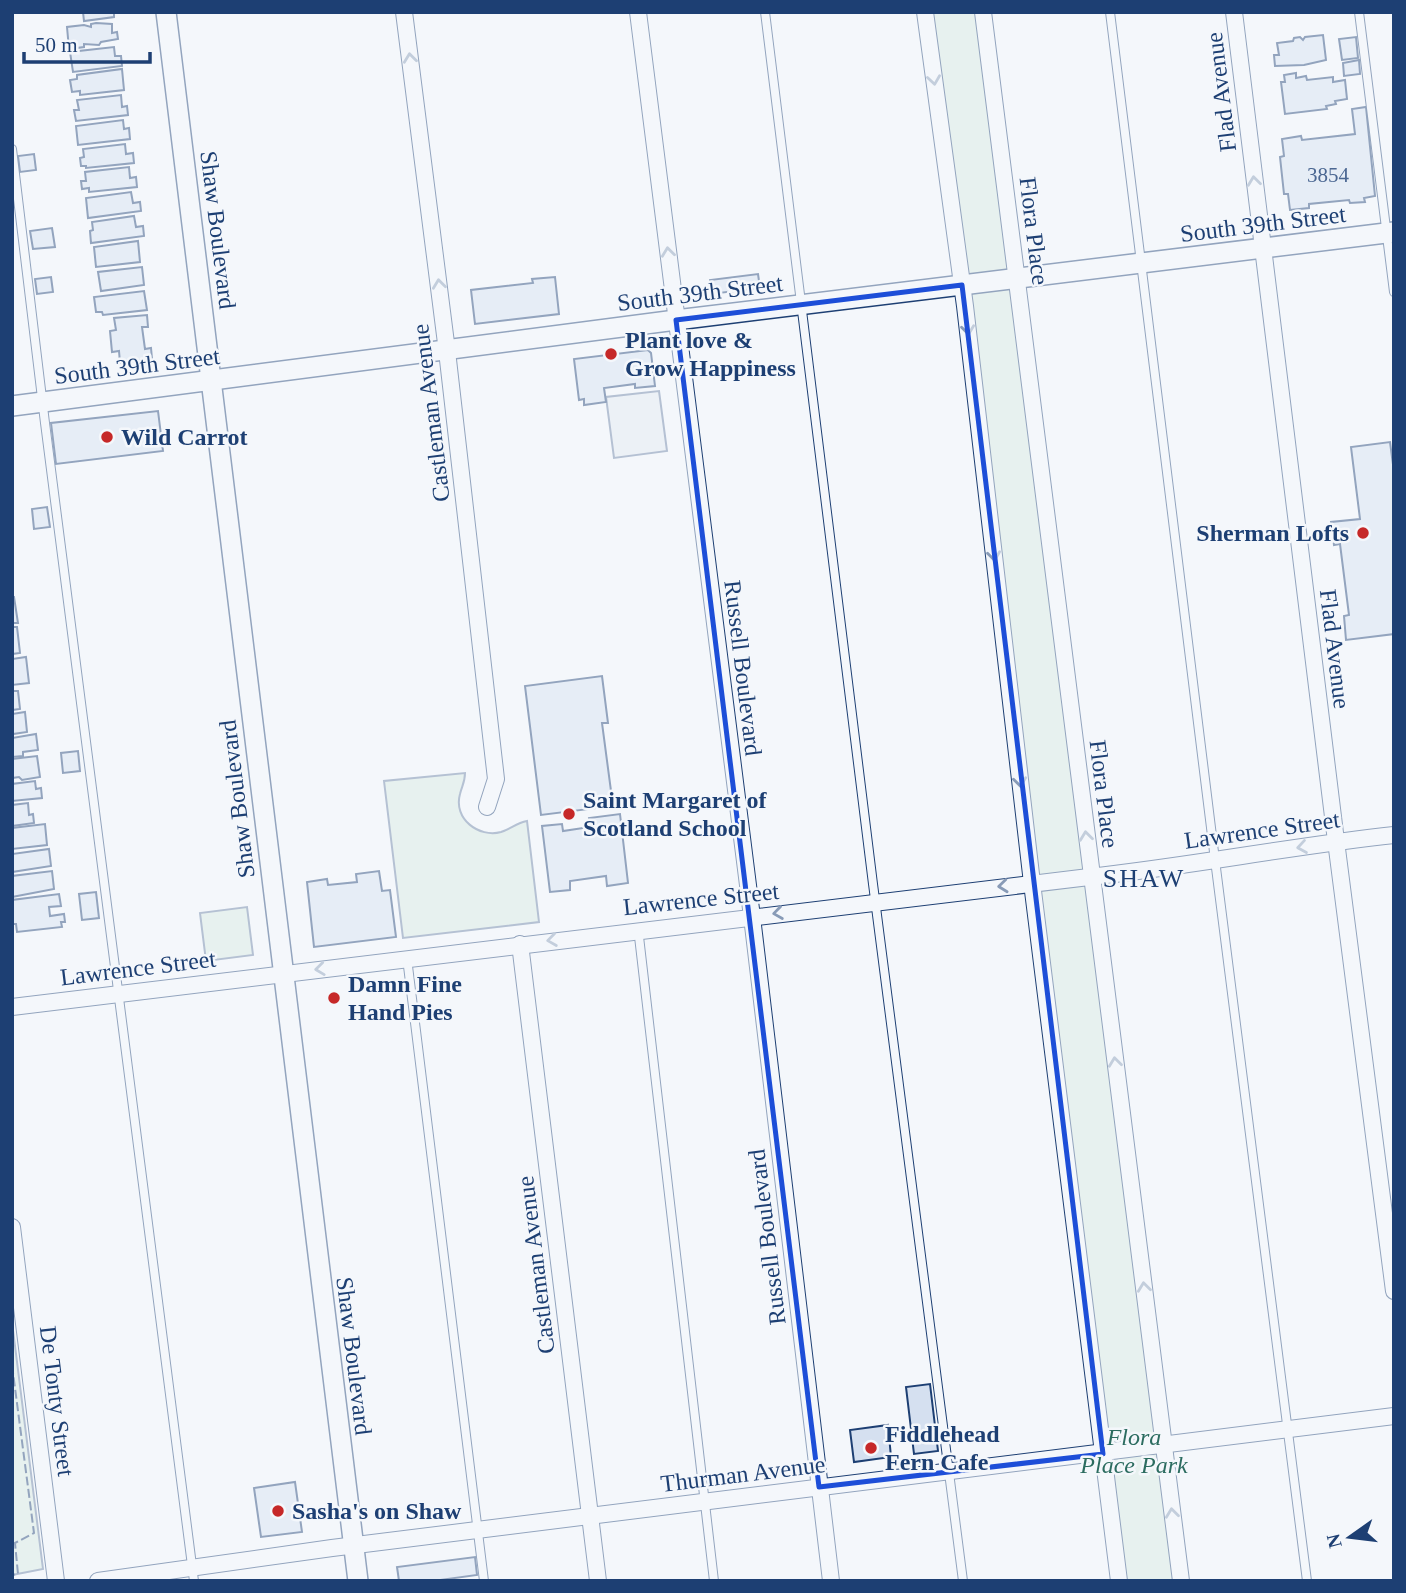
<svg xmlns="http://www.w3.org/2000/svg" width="1406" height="1593" viewBox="0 0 1406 1593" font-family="Georgia,serif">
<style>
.green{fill:#d7e8df;stroke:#687fa3;stroke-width:2}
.parking{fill:#e3e8f0;stroke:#687fa3;stroke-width:2}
.building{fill:#d5e0f0;stroke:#1d3f73;stroke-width:2}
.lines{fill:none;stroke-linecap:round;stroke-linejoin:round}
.service-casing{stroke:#1d3f73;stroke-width:10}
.minor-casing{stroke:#1d3f73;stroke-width:18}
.tertiary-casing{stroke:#1d3f73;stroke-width:22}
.service{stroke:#f4f7fb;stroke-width:8}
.minor{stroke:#f4f7fb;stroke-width:16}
.tertiary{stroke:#f4f7fb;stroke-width:19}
.fence{stroke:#1d3f73;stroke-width:2;stroke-dasharray:9 3.5;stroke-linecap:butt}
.oneway{stroke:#889bb7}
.marked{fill:none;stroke:#1d4ed8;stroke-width:5;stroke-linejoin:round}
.poi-dot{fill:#c62828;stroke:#f4f7fb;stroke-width:2.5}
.labels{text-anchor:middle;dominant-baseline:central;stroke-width:5;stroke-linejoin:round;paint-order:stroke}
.number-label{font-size:21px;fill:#4b6792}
.street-label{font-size:24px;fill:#1d3f73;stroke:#f4f7fb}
.poi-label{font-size:24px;font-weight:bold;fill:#1d3f73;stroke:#f4f7fb;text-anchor:start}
.park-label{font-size:24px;font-style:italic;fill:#2c6c60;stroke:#f4f7fb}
.neighbourhood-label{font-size:26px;letter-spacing:2px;fill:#1d3f73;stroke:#f4f7fb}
</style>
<rect width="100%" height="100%" fill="#f4f7fb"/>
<g class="green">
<polygon points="925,12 983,12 1181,1581 1119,1581"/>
<path d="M 465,773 C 465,782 462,786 460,794 C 453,819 479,838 501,832 C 511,829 516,823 527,821 L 539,922 L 403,938 L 384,781 Z"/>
<polygon points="247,907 253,955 206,961 200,913"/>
<polygon points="12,1322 43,1569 12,1575"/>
</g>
<polygon class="parking" points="659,391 667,451 614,458 606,397"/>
<g class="building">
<polygon points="83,12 114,12 114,17 84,21"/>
<polygon points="96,23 112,24 112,33 117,32 118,39 101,42 99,45 84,44 84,47 69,49 67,27 84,25 91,27 91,24"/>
<polygon points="1323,35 1326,60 1304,65 1275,66 1274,55 1279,55 1277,43 1293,41 1294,38 1300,37 1303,40 1305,37"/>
<polygon points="1356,37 1358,58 1342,60 1339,39"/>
<polygon points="114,47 115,56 121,56 122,66 73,72 70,52"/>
<polygon points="1359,60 1360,74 1344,76 1343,63"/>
<polygon points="122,69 124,90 80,95 80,91 72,92 70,80 77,79 77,75"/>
<polygon points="1296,73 1296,78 1306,76 1307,80 1333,77 1333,82 1345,80 1347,99 1335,101 1336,104 1326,106 1327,109 1285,114 1281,82 1285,82 1284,75"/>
<polygon points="121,95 122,107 127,106 128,115 76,121 74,110 79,110 77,100"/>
<polygon points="1366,107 1375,196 1364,198 1365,202 1350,203 1349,200 1309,204 1309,208 1290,210 1288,194 1284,194 1280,157 1284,156 1282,139 1301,136 1302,140 1355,134 1352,109"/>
<polygon points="123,120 124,129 129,128 130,139 78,145 76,126"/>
<polygon points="125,144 126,154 133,153 134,163 86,168 86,166 81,166 80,158 84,157 83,149"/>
<polygon points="34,154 36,170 20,172 18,156"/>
<polygon points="129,167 130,178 136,177 137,187 89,192 89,188 82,189 81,181 86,181 85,172"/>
<polygon points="131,192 133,203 140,202 141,211 88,218 86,198"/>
<polygon points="134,216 136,227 143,226 144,236 91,243 90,231 93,230 92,222"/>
<polygon points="52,228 55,247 33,249 30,231"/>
<polygon points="138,241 140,262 96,267 94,247"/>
<polygon points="142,267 144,285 101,291 98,272"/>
<polygon points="758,274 760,288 711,294 710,280"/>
<polygon points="51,277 53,292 37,294 35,279"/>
<polygon points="555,277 559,314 475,324 471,290 533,283 532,279"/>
<polygon points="144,291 147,310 103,315 102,312 96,312 94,297"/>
<polygon points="147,315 148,327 142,327 145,349 151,348 152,359 120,363 119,351 112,352 110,331 116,330 114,318"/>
<polygon points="648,350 651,353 655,386 635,388 635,384 604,388 606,402 584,405 584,399 579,400 574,359"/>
<polygon points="158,411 163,451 56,464 51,423"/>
<polygon points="1390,442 1394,472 1394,634 1346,640 1344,616 1349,615 1340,544 1334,545 1331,522 1360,519 1351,447"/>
<polygon points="47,507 50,527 34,529 32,509"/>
<polygon points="12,597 14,597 18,623 12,623"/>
<polygon points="12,627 17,627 20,653 12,654"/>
<polygon points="26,657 29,683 12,685 12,659"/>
<polygon points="602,676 608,723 602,723 613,806 541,815 525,686"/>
<polygon points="12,691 18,691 20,709 12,710"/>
<polygon points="25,712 27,732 13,734 12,714"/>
<polygon points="36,734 38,750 23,752 23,756 12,757 12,738"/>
<polygon points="78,751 80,771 63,773 61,753"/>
<polygon points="37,756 40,777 22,780 19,777 12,778 12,759"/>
<polygon points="35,781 36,789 41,788 42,798 12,801 12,784"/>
<polygon points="28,803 29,815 33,814 34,823 12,826 12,805"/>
<polygon points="620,814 628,883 607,886 606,876 570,881 570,890 550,892 542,826 562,824 563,831 590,827 589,818"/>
<polygon points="45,824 47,845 12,849 12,828"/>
<polygon points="49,849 51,866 12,872 12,854"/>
<polygon points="52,871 54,889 12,897 12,876"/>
<polygon points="379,871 382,891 390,890 396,937 314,947 307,882 327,879 328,885 357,882 356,874"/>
<polygon points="96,892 99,918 82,920 79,894"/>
<polygon points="59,894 61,906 49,907 50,916 64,914 65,922 61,922 62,927 17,932 16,924 12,924 12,900"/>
<polygon points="930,1384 938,1451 914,1454 906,1387"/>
<polygon points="888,1425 891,1457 854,1462 850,1430"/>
<polygon points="295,1482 302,1532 261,1537 254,1488"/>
<polygon points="475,1557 477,1575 433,1581 399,1581 397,1567"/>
</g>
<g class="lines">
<defs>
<g id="service">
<polyline points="765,12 873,884 963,1581"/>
<polyline points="1110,12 1215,860 1307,1581"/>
<polyline points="1359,12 1394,292"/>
<polyline points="12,149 45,423 194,1581"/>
<polyline points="638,928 714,1581"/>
<polyline points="407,958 484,1581"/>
</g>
<g id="minor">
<polyline points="404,12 447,351 496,779 487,807"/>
<polyline points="638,12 752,917 831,1581"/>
<polyline points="925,12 965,306 1032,883 1119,1581"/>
<polyline points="983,12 1181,1581"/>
<polyline points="1234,12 1336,841 1394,1291"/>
<polyline points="520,944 598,1581"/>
<path d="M 12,1007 C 371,961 730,917 1089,877 C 1191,866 1292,846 1394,835"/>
<polyline points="12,1227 56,1581"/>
<polyline points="98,1581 332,1548 1394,1416"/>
</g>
<g id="tertiary">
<polyline points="166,12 358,1581"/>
<polyline points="12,406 676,320 1394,232"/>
</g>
</defs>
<use href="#service" class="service-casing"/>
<use href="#minor" class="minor-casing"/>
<use href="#tertiary" class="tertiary-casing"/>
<use href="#service" class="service"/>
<use href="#minor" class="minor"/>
<use href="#tertiary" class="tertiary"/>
<polyline class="fence" points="12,1365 34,1533 15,1543 18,1574 12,1575"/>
</g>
<defs><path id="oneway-chevron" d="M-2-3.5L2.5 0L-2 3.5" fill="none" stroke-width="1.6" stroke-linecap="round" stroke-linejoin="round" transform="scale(1.75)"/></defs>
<g class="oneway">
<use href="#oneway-chevron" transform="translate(410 58) rotate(-97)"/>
<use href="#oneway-chevron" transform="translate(934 80) rotate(82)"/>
<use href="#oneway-chevron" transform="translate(1254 181) rotate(-97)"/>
<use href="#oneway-chevron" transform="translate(668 252) rotate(-97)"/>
<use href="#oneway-chevron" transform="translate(439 284) rotate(-97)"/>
<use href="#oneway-chevron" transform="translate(968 330) rotate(83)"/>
<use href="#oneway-chevron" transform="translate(994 556) rotate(83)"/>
<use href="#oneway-chevron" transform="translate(1020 782) rotate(83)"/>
<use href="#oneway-chevron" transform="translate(1086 836) rotate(-97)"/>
<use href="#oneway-chevron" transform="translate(1302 847) rotate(171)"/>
<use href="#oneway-chevron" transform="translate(1003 886) rotate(174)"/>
<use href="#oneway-chevron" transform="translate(778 913) rotate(172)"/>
<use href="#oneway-chevron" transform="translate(552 940) rotate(172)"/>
<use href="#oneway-chevron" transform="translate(320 969) rotate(173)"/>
<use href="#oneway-chevron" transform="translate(1115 1062) rotate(-97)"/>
<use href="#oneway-chevron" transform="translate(1144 1287) rotate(-97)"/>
<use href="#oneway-chevron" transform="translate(1172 1513) rotate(-97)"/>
</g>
<path d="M0 0H1406V1593H0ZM 962,285 L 1103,1454 L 819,1487 L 676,320 Z" fill="#f4f7fb" fill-opacity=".55" fill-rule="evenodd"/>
<path class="marked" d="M 962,285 L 1103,1454 L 819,1487 L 676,320 Z"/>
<g class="poi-dot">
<circle cx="611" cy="354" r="7"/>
<circle cx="107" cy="437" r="7"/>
<circle cx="1363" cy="533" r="7"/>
<circle cx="569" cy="814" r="7"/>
<circle cx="334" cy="998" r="7"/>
<circle cx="871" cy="1448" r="7"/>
<circle cx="278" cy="1511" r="7"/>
</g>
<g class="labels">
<g class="number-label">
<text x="1328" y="175">3854</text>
</g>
<g class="street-label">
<text transform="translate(1221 92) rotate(-97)">Flad Avenue</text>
<text transform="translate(1263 224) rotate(-7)">South 39th Street</text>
<text transform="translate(218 230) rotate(83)">Shaw Boulevard</text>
<text transform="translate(1034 231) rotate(83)">Flora Place</text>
<text transform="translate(700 293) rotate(-7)">South 39th Street</text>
<text transform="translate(137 366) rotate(-7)">South 39th Street</text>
<text transform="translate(431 413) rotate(-97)">Castleman Avenue</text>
<text transform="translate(1335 649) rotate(83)">Flad Avenue</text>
<text transform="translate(743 668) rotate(83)">Russell Boulevard</text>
<text transform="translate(1104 794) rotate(83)">Flora Place</text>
<text transform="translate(237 799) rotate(-97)">Shaw Boulevard</text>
<text transform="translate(1262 830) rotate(-8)">Lawrence Street</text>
<text transform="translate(701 899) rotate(-6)">Lawrence Street</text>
<text transform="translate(138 968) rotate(-7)">Lawrence Street</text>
<text transform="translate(767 1237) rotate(-97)">Russell Boulevard</text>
<text transform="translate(536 1265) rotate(-97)">Castleman Avenue</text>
<text transform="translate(354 1356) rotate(83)">Shaw Boulevard</text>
<text transform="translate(57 1401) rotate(83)">De Tonty Street</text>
<text transform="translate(743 1474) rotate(-7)">Thurman Avenue</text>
</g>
<g class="poi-label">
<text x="625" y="340">Plant love &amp;<tspan x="625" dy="28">Grow Happiness</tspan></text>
<text x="121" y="437">Wild Carrot</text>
<text x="1349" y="533" text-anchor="end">Sherman Lofts</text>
<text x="583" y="800">Saint Margaret of<tspan x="583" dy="28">Scotland School</tspan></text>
<text x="348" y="984">Damn Fine<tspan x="348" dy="28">Hand Pies</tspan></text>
<text x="885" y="1434">Fiddlehead<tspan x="885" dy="28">Fern Cafe</tspan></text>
<text x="292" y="1511">Sasha's on Shaw</text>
</g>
<g class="park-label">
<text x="1134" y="1437">Flora<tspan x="1134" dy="28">Place Park</tspan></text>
</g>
<g class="neighbourhood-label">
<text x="1144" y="878">SHAW</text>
</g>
</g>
<rect width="1406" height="1593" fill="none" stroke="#1d3f73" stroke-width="28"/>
<g transform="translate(1350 1537) rotate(256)" stroke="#f4f7fb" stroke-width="5" paint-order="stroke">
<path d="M0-5L12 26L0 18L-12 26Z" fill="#1d3f73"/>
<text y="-10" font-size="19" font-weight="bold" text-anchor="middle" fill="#1d3f73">N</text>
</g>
<path d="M24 52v10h126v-10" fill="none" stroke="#1d3f73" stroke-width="3.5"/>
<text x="35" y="52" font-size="21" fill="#1d3f73" stroke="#f4f7fb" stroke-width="5" paint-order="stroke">50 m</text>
</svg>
